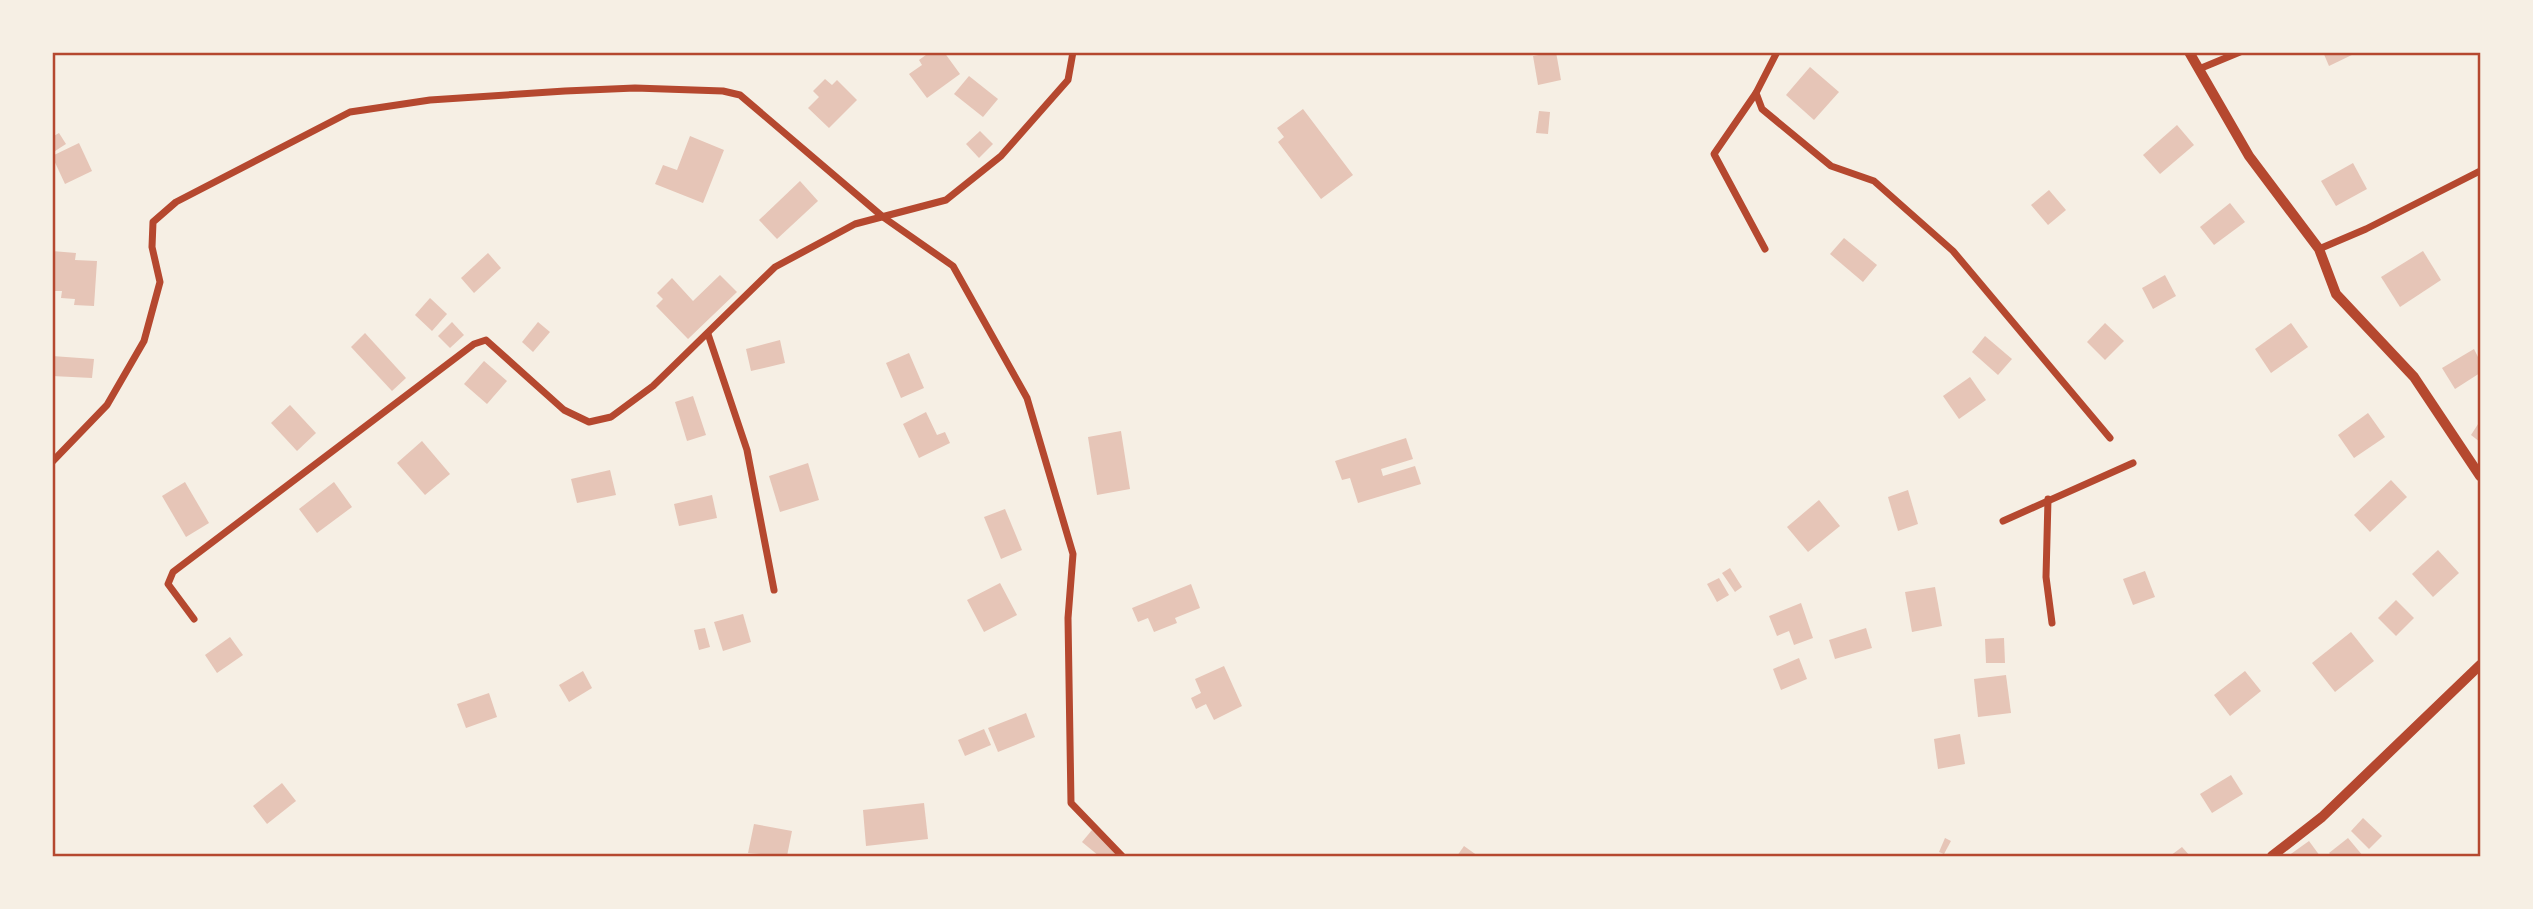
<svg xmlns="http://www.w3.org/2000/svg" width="2533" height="909" viewBox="0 0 2533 909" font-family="Cabin,sans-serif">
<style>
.building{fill:#e6c5b7}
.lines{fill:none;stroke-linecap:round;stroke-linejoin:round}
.minor{stroke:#b5482f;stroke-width:7}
.tertiary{stroke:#b5482f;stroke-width:10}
.neatline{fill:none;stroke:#b5482f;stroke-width:2.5}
</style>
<rect width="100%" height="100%" fill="#f6efe4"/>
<g class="building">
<polygon points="930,52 944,52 960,74 927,98 909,74 922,65 919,60"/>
<polygon points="1556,52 1561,80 1538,85 1533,56"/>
<polygon points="2323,52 2358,52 2329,66"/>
<polygon points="1810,67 1839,92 1814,120 1786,95"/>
<polygon points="969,76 998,99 983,117 954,94"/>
<polygon points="825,79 832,85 837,80 857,100 829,128 808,108 819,97 813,91"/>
<polygon points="1303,109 1353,175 1321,199 1278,142 1284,137 1277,128"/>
<polygon points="1539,111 1550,112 1548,134 1536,133"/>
<polygon points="2177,125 2194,145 2160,174 2143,155"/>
<polygon points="980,131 993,144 979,158 966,144"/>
<polygon points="59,133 66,144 52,153 52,137"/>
<polygon points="690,136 724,150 703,203 655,184 663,165 677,170"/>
<polygon points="79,143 92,171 65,184 52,156"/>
<polygon points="2353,163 2367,189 2336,206 2321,181"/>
<polygon points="800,181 818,201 777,239 759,220"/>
<polygon points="2049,190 2066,210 2048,225 2031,205"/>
<polygon points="2230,203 2245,222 2214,245 2200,227"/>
<polygon points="1844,238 1877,265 1863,282 1830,254"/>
<polygon points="52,251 76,253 75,260 97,261 94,306 74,305 75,299 61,298 62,291 52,291"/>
<polygon points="2423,251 2441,280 2400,307 2381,277"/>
<polygon points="488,253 501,268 474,293 461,278"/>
<polygon points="720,275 737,292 688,339 656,306 663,299 657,293 672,278 693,301"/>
<polygon points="2165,275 2176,296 2153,309 2142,288"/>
<polygon points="430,298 447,314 432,331 415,315"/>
<polygon points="452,322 464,335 450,348 438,336"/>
<polygon points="538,322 550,332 533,352 522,342"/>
<polygon points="2105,323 2124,341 2105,360 2087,342"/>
<polygon points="2291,323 2308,347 2271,373 2255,349"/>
<polygon points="365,333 406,378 392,391 351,347"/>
<polygon points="1985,336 2012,359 1998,375 1972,352"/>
<polygon points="780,340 785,363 751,371 746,349"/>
<polygon points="2474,349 2480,361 2480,373 2455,389 2442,368"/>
<polygon points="909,353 924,388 901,398 886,363"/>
<polygon points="52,356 94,359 92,378 52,376"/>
<polygon points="484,361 507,381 487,404 464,384"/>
<polygon points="1970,377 1986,400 1959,419 1943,396"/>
<polygon points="693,396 706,435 687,441 675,402"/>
<polygon points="290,405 316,433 297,451 271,423"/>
<polygon points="926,412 937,435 945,432 950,443 919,458 903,424"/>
<polygon points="2368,413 2385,437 2354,458 2338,435"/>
<polygon points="2480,421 2480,442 2471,435"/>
<polygon points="1121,431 1130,489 1097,495 1088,437"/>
<polygon points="1406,438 1413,459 1381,469 1383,476 1415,466 1421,484 1358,503 1350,478 1342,480 1335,461"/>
<polygon points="422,441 450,474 425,495 397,463"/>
<polygon points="808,463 819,500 780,512 769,476"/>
<polygon points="610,470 616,495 577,503 571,479"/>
<polygon points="2391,480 2407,497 2370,532 2354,515"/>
<polygon points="185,482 209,523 186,537 162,496"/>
<polygon points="334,482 352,507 317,533 299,509"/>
<polygon points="1908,490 1918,524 1898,531 1888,497"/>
<polygon points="712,495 717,518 679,526 674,504"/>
<polygon points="1819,500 1840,526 1808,552 1787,527"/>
<polygon points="1005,509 1022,550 1001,559 984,517"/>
<polygon points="2438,550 2459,573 2433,597 2412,574"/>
<polygon points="1730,568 1742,587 1735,592 1722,573"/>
<polygon points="2145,571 2155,597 2133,605 2123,579"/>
<polygon points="1719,578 1729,595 1717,602 1707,584"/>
<polygon points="1000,583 1017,615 984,632 967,600"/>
<polygon points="1191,584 1200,608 1175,618 1177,623 1154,632 1148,618 1138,622 1132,608"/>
<polygon points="1935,587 1942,626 1912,632 1905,592"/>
<polygon points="2396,600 2414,618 2396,636 2378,618"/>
<polygon points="1801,603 1813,638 1794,645 1789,631 1777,636 1769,616"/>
<polygon points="743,614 751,642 723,651 714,622"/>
<polygon points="705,628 710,647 699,650 694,630"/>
<polygon points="1866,628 1872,648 1835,659 1829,640"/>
<polygon points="2351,632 2374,661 2335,692 2312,663"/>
<polygon points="230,637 243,655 217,673 205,655"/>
<polygon points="2004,638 2005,663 1986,663 1985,639"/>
<polygon points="1799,658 1807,679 1781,690 1773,669"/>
<polygon points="1224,666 1242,706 1214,720 1206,704 1196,709 1191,698 1201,693 1195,679"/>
<polygon points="583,671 592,688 569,702 559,685"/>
<polygon points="2245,671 2261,691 2230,716 2214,695"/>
<polygon points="2006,675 2011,713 1978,717 1974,679"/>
<polygon points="489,693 497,717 466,728 457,704"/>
<polygon points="1026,713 1035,737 998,752 988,728"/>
<polygon points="984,729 991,745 965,756 958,740"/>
<polygon points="1960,734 1965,764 1938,769 1934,739"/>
<polygon points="2231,775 2243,794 2212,813 2200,794"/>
<polygon points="282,783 296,801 267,824 253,806"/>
<polygon points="924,803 928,839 866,846 863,810"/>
<polygon points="2363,818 2382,836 2369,849 2351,831"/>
<polygon points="754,824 792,831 787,856 748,853"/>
<polygon points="1092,830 1119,853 1116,856 1099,856 1082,842"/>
<polygon points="1945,838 1951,841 1944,854 1939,852"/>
<polygon points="2348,838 2363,856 2332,856 2329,853"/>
<polygon points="2309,841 2320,856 2288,856"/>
<polygon points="1464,846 1478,856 1457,856"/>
<polygon points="2182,847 2190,856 2170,856"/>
</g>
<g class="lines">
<g class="minor">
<polyline points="1777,52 1756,93 1762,109 1831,166 1874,181 1953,251 2110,438"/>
<polyline points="2199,69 2240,52"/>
<polyline points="1756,93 1714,154 1765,249"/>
<polyline points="2319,249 2366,229 2480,171"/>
<polyline points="708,334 747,450 774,590"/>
<polyline points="52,462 107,405 144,341 160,282 152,247 153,222 176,202 350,112 430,100 565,91 635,88 723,91 740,95 883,217 953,266 1027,398 1073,554 1068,618 1071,803 1122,856"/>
<polyline points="2048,499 2046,577 2052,623"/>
<polyline points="2003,521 2133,463"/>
<polyline points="194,619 168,584 173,572 474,344 486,340 564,410 589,422 611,417 653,386 775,267 855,224 946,200 1001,156 1068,80 1073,52"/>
</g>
<g class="tertiary">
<polyline points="2189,52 2249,156 2319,249 2336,294 2414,377 2480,476"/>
<polyline points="2272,856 2322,817 2480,665"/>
</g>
</g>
<rect width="2533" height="909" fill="none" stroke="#f6efe4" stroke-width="108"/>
<rect x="54" y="54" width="2425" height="801" class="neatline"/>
</svg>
